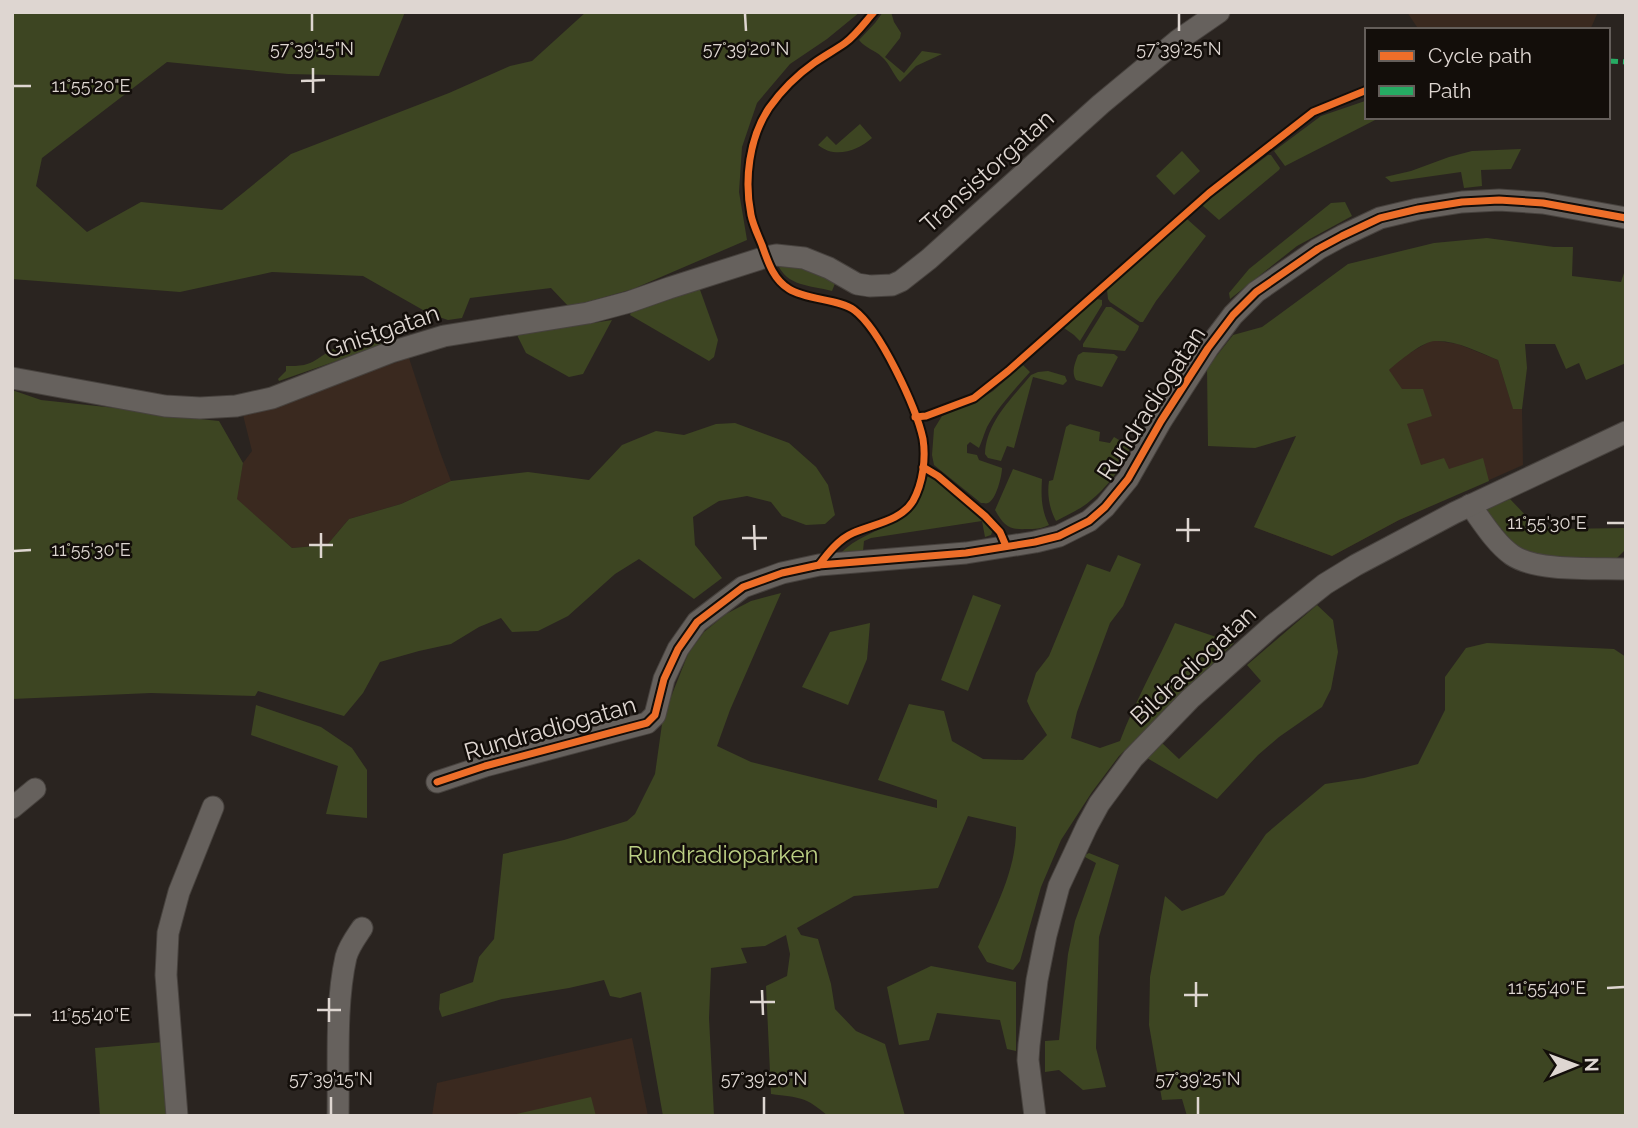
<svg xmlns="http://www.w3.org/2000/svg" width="1638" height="1128" viewBox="0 0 1638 1128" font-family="Raleway,sans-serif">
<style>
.built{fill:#3a291f}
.green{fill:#3d4522}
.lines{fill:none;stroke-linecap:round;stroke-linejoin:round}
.minor-casing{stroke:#47423e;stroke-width:23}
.minor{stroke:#66615d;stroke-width:21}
.quiet{stroke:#26ab63;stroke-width:5;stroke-dasharray:10 5;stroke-linecap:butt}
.cycleway-casing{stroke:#130e0a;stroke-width:11}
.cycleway{stroke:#ee6e29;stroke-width:7}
.ticks{fill:none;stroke:#ded6d1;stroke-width:2.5}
.labels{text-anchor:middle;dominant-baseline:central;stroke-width:5;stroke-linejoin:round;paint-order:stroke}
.street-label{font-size:24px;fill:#ded6d1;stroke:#130e0a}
.park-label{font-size:24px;fill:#bbcf84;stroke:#130e0a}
.ticks-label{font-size:18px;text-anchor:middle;fill:#ded6d1;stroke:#130e0a;stroke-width:5;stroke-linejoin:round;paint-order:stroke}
</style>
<rect width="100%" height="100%" fill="#2a2420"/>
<g class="built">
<polygon points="1407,12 1598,12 1590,30 1419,30"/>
<polygon points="1432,340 1458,344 1498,360 1513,408 1522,409 1523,465 1399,520 1332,556 1254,527 1365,379"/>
<polygon points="409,358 440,452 451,481 401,504 349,519 327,545 292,548 236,499 243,463 252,451 243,415"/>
<polygon points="632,1038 648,1116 432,1116 437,1083"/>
</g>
<g class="green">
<polygon points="12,12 405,12 379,76 288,74 167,62 42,158 36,186 87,232 141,202 222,210 291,154 449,93 510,66 532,61 586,12 860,12 827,39 790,64 757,103 742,147 739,192 747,240 633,289 569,307 551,288 470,298 462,318 448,320 430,314 363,276 272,272 180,292 12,279"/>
<path d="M 883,12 L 891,12 L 894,22 L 901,33 L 900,38 L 885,57 L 904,73 L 922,51 L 942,54 L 916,66 L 900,82 C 893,74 890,64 882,57 C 875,50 865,48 859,40 L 875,23 Z"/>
<polygon points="1365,101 1367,106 1367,117 1381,117 1285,166 1274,151 1321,116"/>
<path d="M 860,124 L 872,138 C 857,151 835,159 818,145 L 827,136 L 836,145 Z"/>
<polygon points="1521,149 1511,169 1481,170 1482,186 1464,188 1461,172 1391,182 1385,177 1411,171 1449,157 1472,151"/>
<polygon points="1182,151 1200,171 1174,195 1156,176"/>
<polygon points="1268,155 1271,155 1280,168 1279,170 1219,220 1202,205"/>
<polygon points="1345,202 1352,216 1297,246 1230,299 1229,293 1249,269 1331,203"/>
<polygon points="1187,219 1206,236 1156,301 1143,322 1140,322 1110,302 1108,299 1107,290"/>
<path d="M 1487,238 L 1554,247 L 1573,247 L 1572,276 L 1621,282 L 1626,267 L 1626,363 L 1586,380 L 1579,363 L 1566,369 L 1555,344 L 1525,344 L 1527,368 L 1522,409 L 1513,409 L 1498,360 C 1478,352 1457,340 1435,341 C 1423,341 1398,362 1389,370 L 1402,389 L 1423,389 L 1432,416 L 1407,424 L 1421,465 L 1444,458 L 1449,469 L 1483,458 L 1489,481 L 1399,520 L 1332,556 L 1254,527 L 1296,436 L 1255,448 L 1208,446 L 1207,368 L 1233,335 L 1262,327 L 1348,264 L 1434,243 Z"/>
<path d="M 777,263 L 791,263 L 836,281 L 832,291 C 810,285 787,287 777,263 Z"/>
<polygon points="699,287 718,340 714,357 709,361 630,315 633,309"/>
<polygon points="1097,299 1102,300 1102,305 1080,341 1074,335 1064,328"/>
<polygon points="1106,307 1111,307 1139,326 1138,330 1125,351 1083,347 1083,344"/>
<polygon points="612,320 583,374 569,377 526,353 517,335"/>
<path d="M 379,337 L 382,345 L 279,381 L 278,379 L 286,371 L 286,366 C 292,366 298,366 304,365 C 327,359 330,339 358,351 C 363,340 368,339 379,337 Z"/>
<path d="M 1083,352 L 1114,354 L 1118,357 L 1102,387 L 1076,380 C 1071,372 1075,363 1078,355 Z"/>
<path d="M 1023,365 L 1030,372 C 1015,389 998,407 987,427 C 984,434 982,441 979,448 L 970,442 L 967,445 L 967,453 L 977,455 L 979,460 L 1002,468 C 1002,476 996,500 988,503 C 986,504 984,503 981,503 L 934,465 L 932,455 L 934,429 L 942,416 L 982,398 L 993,391 Z"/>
<path d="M 1048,371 L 1065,376 L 1067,381 L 1063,385 L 1033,377 L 1014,448 L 1007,446 L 1001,461 L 988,458 L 985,454 C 986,422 1012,398 1031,375 L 1038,372 Z"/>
<polygon points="12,390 41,400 134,410 181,417 219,421 243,463 237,499 292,548 327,545 349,519 401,504 451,481 528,472 589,480 622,445 656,431 684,435 716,424 735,423 789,443 816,467 828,485 835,515 825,524 806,525 782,516 771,502 747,496 719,501 693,517 695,545 722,578 694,599 639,559 615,574 568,616 538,631 512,632 501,618 479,627 451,644 419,651 380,662 363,693 344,716 258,691 255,696 151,693 12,699"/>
<path d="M 1070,424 L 1100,432 L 1099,441 L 1110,443 L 1114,437 L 1131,447 C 1121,468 1108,487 1090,501 C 1081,509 1067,515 1056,521 C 1049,508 1047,494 1049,481 L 1053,480 L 1066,427 Z"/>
<path d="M 1013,469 L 1042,479 C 1041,495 1041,510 1049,525 C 1041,529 1035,529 1027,529 C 1009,530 1004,526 995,510 Z"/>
<path d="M 928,476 L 933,477 L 979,513 L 993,529 L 991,535 L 985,537 L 982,521 L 871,538 L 864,541 L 863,551 L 838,557 C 854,535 884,532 904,514 C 917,504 919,488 928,476 Z"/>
<polygon points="1510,499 1533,523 1557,529 1626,528 1626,549 1616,559 1543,556 1516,546 1485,510"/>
<path d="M 1118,555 L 1141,564 L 1123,606 L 1110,623 L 1077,712 L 1071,738 L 1100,748 L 1120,741 C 1135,701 1157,663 1175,623 L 1234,643 L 1119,756 L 1092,792 L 1061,840 L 1041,887 L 1020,961 L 1013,970 L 987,962 L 978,947 C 995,909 1017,869 1016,827 L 968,816 L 938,888 L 854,896 L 797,928 L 801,935 L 818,939 L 831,984 L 835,1009 L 856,1031 L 885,1044 L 905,1116 L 828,1116 C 805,1096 800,1098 771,1094 L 766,986 L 787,976 L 790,954 L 786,935 L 765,946 L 741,948 L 747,963 L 711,968 L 709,1018 L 714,1116 L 663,1116 L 641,992 L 620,998 L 610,996 L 604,980 L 569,988 L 502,999 L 442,1017 L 439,1009 L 440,994 L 473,982 L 479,957 L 494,939 L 503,854 L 564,840 L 627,821 L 635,814 L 655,774 L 663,717 L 688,654 L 704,632 L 726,614 L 751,601 L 781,593 L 730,710 L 717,746 L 751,762 L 937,808 L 937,800 L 878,780 L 909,704 L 944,711 L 952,741 L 983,759 L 1023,760 L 1047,735 L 1031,710 L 1027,701 L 1036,673 L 1049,656 L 1087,564 L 1110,572 Z"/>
<polygon points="973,595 1001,605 968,691 941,680"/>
<polygon points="1317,605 1333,620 1338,652 1331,689 1322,707 1279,737 1258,755 1217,799 1147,758 1161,742 1179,759 1261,681 1247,665"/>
<polygon points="870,623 867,659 848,705 802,687 830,632"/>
<polygon points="1487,643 1614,649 1626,657 1626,1116 1187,1116 1182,1099 1162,1100 1149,1025 1150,977 1165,896 1182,911 1224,895 1266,834 1325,784 1364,778 1418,764 1445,710 1445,677 1466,648"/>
<polygon points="256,705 321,727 352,748 367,770 367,818 326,814 338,766 251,735"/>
<polygon points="1089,853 1119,865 1099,937 1096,1048 1106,1087 1083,1090 1059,1070 1045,1072 1045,1041 1059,1040 1068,954 1075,921 1096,863 1083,856"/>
<polygon points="931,966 1016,982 1016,1051 1007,1049 1000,1020 937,1013 929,1040 899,1045 887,987"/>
<polygon points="164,1042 167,1116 100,1116 95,1048"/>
<polygon points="591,1097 596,1116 513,1116 512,1115"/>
</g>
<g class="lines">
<defs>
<g id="minor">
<polyline points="12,378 165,406 200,408 236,406 272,398 391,352 444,336 588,313 629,302 669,288 766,257 776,255 804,258 829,268 857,284 870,286 892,285 901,281 929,259 1101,104 1177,41 1219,12"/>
<path d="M 1470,505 C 1482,521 1495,543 1512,555 C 1537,572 1595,568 1626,569"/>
<polyline points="437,782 485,766 647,723 655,715 664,679 678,649 697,622 743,587 782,573 819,565 966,553 1035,542 1059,536 1089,521 1105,507 1128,479 1161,421 1208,348 1233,315 1256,292 1318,249 1342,236 1380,218 1418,209 1462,202 1499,200 1543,203 1626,218"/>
<polyline points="12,808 35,789"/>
<polyline points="177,1116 166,975 168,933 179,892 213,807"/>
<path d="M 338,1116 C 339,1066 335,1005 346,957 C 349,946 356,937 362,928"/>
<polyline points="1035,1116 1028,1060 1029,1045 1037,980 1046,935 1059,886 1087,826 1099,804 1133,758 1190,699 1272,626 1325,584 1356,565 1454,513 1626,432"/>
</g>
</defs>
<use href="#minor" class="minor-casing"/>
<use href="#minor" class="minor"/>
<polyline class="quiet" points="1608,61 1626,62"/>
<defs>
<g id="cycleway">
<polyline points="915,417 926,416 974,398 1008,371 1209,193 1313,112 1367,90"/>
<polyline points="923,467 938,476 985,516 1000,532 1006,546"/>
<path d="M 819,565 C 828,553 839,539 853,533 C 873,524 901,521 913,501 C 923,483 926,458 923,439 C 916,407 880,329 854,310 C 840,299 806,300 789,289 C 773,279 768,262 762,245 C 758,235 753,225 751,215 C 744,180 749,138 769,108 C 781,91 797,75 814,63 C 824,56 835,50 845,43 C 856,35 865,22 874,12"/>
<polyline points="437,782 485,766 647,723 655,715 664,679 678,649 697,622 743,587 782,573 819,565 966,553 1035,542 1059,536 1089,521 1105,507 1128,479 1161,421 1208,348 1233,315 1256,292 1318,249 1342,236 1380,218 1418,209 1462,202 1499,200 1543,203 1626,218"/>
</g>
</defs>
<use href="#cycleway" class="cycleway-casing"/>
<use href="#cycleway" class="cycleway"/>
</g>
<path class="ticks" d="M 312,14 L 312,31M 745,14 L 746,31M 1179,14 L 1179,31M 313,68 L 313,93M 301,81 L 325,80M 14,86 L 31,86M 1188,518 L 1188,542M 1607,523 L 1624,523M 754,525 L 755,550M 1176,530 L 1200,530M 321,533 L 321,558M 742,538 L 767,538M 309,545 L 333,545M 14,551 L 31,550M 1196,982 L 1196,1007M 1607,988 L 1624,987M 762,990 L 763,1015M 1184,995 L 1208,995M 329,998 L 329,1022M 750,1002 L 775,1002M 317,1010 L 341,1010M 14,1015 L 31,1015M 331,1097 L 331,1114M 764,1097 L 764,1114M 1198,1097 L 1198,1114"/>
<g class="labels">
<g class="street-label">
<text transform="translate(987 171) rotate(-42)">Transistorgatan</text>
<text transform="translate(382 331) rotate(-19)">Gnistgatan</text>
<text transform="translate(1151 403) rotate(-57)">Rundradiogatan</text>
<text transform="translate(1193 665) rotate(-43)">Bildradiogatan</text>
<text transform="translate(550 728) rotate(-16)">Rundradiogatan</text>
</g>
<g class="park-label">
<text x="723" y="854">Rundradioparken</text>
</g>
</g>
<g class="ticks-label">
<text x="312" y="55">57°39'15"N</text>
<text x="746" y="55">57°39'20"N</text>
<text x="1179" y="55">57°39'25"N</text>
<text x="91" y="92">11°55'20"E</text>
<text x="1547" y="529">11°55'30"E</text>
<text x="91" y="556">11°55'30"E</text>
<text x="1547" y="994">11°55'40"E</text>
<text x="91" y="1021">11°55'40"E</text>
<text x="331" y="1085">57°39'15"N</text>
<text x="764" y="1085">57°39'20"N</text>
<text x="1198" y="1085">57°39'25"N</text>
</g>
<rect width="1638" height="1128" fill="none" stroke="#ded6d1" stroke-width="28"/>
<rect x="1365" y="28" width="245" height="91" fill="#130e0a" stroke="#645e5a" stroke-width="2"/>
<rect x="1379" y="51" width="35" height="10" fill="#ee6e29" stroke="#645e5a" stroke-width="2"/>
<text x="1428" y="63" font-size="21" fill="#ded6d1">Cycle path</text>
<rect x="1379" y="86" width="35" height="10" fill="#26ab63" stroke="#645e5a" stroke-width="2"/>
<text x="1428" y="98" font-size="21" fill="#ded6d1">Path</text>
<g transform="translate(1575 1065) rotate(89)" stroke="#130e0a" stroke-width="5" paint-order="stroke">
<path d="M0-5L12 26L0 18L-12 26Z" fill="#ded6d1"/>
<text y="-10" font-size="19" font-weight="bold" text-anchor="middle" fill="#ded6d1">N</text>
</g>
</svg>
